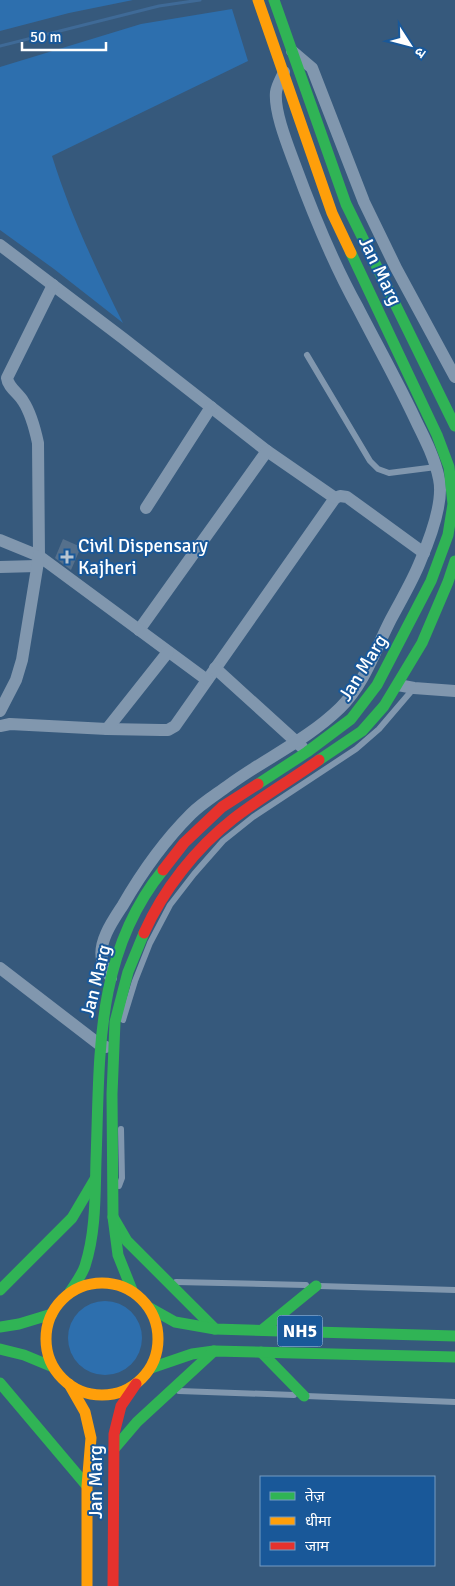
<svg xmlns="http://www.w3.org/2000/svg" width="455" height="1586" viewBox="0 0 455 1586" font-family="Signika,'Noto Sans Devanagari',sans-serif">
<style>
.green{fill:#2d6fae}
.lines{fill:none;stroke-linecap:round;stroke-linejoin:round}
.stream{stroke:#3f6a97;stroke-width:3}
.building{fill:#55708c}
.lane{stroke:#8197ae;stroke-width:6}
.street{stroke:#8197ae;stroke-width:12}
.fast{stroke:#30b455;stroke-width:11}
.slow{stroke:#ff9f0a;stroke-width:11}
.jam{stroke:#e5322d;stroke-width:11}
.poi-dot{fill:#b9c5d1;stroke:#195899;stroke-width:2}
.labels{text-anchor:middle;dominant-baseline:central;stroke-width:4;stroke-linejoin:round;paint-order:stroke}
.shield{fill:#195899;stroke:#bacde0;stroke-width:1}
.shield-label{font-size:18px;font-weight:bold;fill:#fff}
.street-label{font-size:19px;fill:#fff;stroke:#195899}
.poi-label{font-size:19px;fill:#fff;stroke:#195899;text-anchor:start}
</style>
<rect width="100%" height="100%" fill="#36597c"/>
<g class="green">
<polygon points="0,0 133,0 69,13 0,31"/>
<path d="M 232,9 L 248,61 L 52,156 C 70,214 96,269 123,323 L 54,269 L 0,230 L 0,67 L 141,24 Z"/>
<circle cx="105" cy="1338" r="37"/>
</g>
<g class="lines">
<polyline class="stream" points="0,46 159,6 200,0"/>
</g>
<polygon class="building" points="63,539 81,547 71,570 55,558"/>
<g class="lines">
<g class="lane">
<polyline points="307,355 370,461 378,469 389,473 436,467"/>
<polyline points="123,1020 135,981 150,943 170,905 194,874 223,841 253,817 356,749 379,729 414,688"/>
<polyline points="119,1186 122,1178 121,1129"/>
<polyline points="176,1282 306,1285"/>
<polyline points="319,1286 455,1290"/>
<polyline points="179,1391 294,1395"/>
<polyline points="306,1396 455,1402"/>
</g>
<g class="street">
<polyline points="292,51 312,68 364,202 396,268 455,377"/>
<polyline points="0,245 124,339 267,451 335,498 175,726 168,730 161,730 107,729 10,724 0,726"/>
<polyline points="335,498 340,496 347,497 424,553"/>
<polyline points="146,508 211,407"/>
<path d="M 0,540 L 39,556 L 38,443 C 35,429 31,413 23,401 C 18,393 8,387 7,378 L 53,285"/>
<polyline points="0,567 37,566"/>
<polyline points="139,630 267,451"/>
<polyline points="215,668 302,747"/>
<polyline points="398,685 414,688 455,691"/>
<polyline points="0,711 16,680 22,660 39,556 207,680"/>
<polyline points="107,729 168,652"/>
<polyline points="0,968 100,1045 106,1047"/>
<path d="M 111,978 C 107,972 103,966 102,959 C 98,941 114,919 123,905 C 142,872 164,841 191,814 C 202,803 217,794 229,785 C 266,758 307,740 340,708 C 365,683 375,650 391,619 C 401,600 412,582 420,562 C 429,541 444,502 439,479 C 435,459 426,441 417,423 C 399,384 378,347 358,308 C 333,263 313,214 295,165 C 288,146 274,112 276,92 C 277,85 281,79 284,72"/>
</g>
<g class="fast">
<polyline points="274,0 346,204 455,426"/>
<polyline points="319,760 362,731 384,706 422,643 448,582 455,561"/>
<polyline points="258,784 307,752 351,719 377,685 431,581 448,535 453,504 449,467 437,435 351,253"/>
<polyline points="113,1217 127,1241 215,1329"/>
<polyline points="0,1290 72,1218 95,1179"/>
<polyline points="132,1290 118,1255 113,1217 112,1094 115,1022 128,972 144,933"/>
<path d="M 70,1292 C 75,1284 82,1275 85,1266 C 96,1232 95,1195 96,1160 C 100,1057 94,955 163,870"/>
<polyline points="150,1308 175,1322 215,1329 455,1336"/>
<polyline points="0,1327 19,1324 52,1314"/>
<polyline points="262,1330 316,1286"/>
<polyline points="0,1349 24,1355 53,1367"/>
<polyline points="261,1352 304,1396"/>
<polyline points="151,1368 192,1354 214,1351 455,1357"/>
<polyline points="0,1383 87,1486"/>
<polyline points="114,1449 137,1422 214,1351"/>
</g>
<g class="slow">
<polyline points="258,0 332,213 351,253"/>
<circle cx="102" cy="1339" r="56"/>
<polyline points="69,1384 85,1412 91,1438 87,1486 87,1586"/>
</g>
<g class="jam">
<polyline points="163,870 184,843 222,807 258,784"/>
<path d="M 144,933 C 163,890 196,848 233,819 C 260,798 291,780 319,760"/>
<polyline points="113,1586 114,1434 121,1406 136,1384"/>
</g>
</g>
<path class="poi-dot" d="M64.5 549.5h5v5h5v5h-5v5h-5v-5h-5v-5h5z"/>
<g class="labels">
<rect class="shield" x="277.5" y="1315.5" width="45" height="31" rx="4"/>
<g class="shield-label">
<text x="300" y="1331">NH5</text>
</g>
<g class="street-label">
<text transform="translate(380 271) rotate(64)">Jan Marg</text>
<text transform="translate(363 668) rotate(-58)">Jan Marg</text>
<text transform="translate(96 981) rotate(-76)">Jan Marg</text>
<text transform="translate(96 1482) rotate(-90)">Jan Marg</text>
</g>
<g class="poi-label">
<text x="78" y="546">Civil Dispensary<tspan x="78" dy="22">Kajheri</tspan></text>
</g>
</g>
<rect x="260" y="1476" width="175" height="90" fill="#195899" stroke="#759bc2"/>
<rect x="270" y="1492" width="25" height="8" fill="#30b455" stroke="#759bc2"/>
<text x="305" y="1501" font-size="15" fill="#ffffff">तेज़</text>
<rect x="270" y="1517" width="25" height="8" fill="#ff9f0a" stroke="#759bc2"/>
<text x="305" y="1526" font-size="15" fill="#ffffff">धीमा</text>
<rect x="270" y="1542" width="25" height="8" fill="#e5322d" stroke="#759bc2"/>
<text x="305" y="1551" font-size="15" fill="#ffffff">जाम</text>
<g transform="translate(410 45) rotate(126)" stroke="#195899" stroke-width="4" paint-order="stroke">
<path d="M0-4L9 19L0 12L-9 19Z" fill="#ffffff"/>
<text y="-8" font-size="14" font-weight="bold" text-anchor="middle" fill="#ffffff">उ</text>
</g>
<path d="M22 42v8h84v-8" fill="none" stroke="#ffffff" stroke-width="2.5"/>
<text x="30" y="42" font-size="15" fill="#ffffff" stroke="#195899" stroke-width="4" paint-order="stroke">50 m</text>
</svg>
